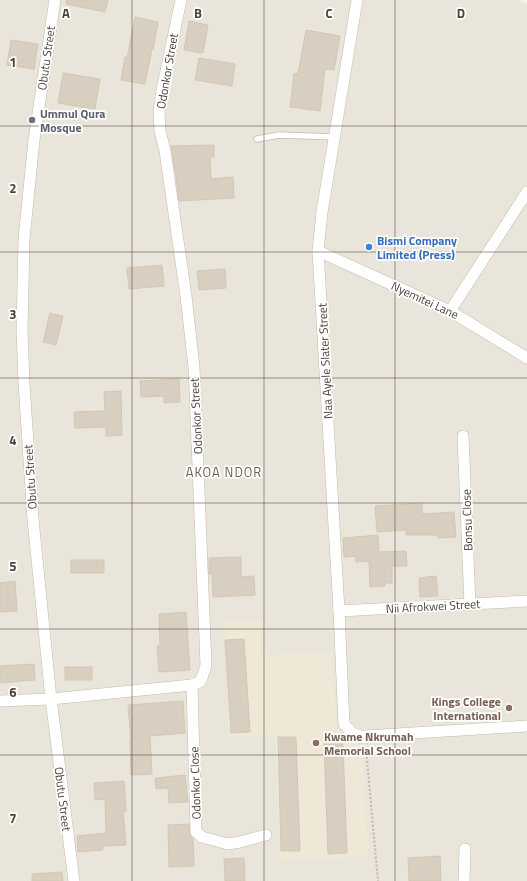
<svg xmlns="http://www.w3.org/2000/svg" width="527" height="881" viewBox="0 0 527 881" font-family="'Titillium Web',sans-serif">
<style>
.residential{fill:#eae5da}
.education{fill:#efe8d6}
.building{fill:#d8cfc1;stroke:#d3c7b4}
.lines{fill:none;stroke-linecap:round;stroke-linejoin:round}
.service-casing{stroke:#c2bbae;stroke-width:7}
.minor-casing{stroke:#c2bbae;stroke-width:12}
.path{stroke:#c4b79f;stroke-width:2;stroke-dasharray:2 2;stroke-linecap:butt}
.service{stroke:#fff;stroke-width:5.5}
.minor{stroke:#fff;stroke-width:11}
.grid{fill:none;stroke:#4b4439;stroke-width:1;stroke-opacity:0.55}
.worship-dot{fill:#6b7280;stroke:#fff;stroke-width:1.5}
.shop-dot{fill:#3f7fe0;stroke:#fff;stroke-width:1.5}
.education-dot{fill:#8d6e63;stroke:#fff;stroke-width:1.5}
.labels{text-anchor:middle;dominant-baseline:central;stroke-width:3.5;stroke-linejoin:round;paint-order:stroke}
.street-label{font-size:12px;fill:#4b4439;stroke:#fff}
.worship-label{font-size:12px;font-weight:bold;fill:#5b616d;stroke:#fff;text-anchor:start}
.shop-label{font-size:12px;font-weight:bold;fill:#366cbe;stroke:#fff;text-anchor:start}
.education-label{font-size:12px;font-weight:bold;fill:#785e54;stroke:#fff;text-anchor:end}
.neighbourhood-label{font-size:13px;letter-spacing:1px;fill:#6e6250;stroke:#fff}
.grid-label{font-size:13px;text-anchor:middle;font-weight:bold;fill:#4b4439;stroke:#fff;stroke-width:3.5;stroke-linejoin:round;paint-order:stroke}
</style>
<rect width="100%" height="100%" fill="#f6f3ec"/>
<polygon class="residential" points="0,0 520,0 527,4 527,881 0,881"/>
<polygon class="education" points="225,621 261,621 261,655 332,653 336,723 362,748 368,857 280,859 275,735 228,737"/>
<g class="building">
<polygon points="67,0 108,0 105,12 66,4"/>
<polygon points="135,17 158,22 153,50 152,49 145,84 121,80 125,57 127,58"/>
<polygon points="189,21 208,25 203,53 184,50"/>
<polygon points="306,30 340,36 334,70 325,69 320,111 290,107 294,73 298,74"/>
<polygon points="11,40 38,44 34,69 7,65"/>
<polygon points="199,58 235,64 232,86 195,80"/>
<polygon points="63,73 100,79 95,109 58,103"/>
<polygon points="214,145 214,157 210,157 211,179 233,177 234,198 179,201 176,176 171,146"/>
<polygon points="162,265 164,286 129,289 127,268"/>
<polygon points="225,269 226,288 199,290 197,271"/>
<polygon points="50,313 63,316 56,345 43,342"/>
<polygon points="179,379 180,402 164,403 164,396 141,397 140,381"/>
<polygon points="121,391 122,435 106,436 106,427 75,428 74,412 105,411 104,392"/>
<polygon points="409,504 422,504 422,514 454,512 456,537 438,538 438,535 406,535 406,530 377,532 375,506"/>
<polygon points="378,535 379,552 406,551 407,566 392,566 392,583 385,583 385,586 370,587 369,561 356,562 356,556 344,557 343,538"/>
<polygon points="241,557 241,577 254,576 255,595 213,597 212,574 209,574 209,558"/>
<rect x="71" y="560" width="33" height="13"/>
<polygon points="436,576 438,596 420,597 419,578"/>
<polygon points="15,581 17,611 0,612 0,583"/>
<polygon points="186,612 190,670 159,672 157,646 160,646 159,614"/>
<polygon points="244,639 250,732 231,733 225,640"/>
<polygon points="34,664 35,680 0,683 0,666"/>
<rect x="65" y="667" width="27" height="13"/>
<polygon points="183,701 185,733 150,736 152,774 131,775 130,741 131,741 128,705"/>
<polygon points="278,737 296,737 300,851 281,851"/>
<polygon points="324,744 343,744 347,853 328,854"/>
<polygon points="185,775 188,802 169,803 168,788 156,789 155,778"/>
<polygon points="124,781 126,811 123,811 126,845 102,846 103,850 78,852 77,836 106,833 105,799 95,800 94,783"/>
<polygon points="189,824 190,835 193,839 194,866 169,867 168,825"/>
<polygon points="440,856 441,881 409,881 408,858"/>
<polygon points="244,858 245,881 225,881 224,859"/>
<polygon points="62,872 63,881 32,881 32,874"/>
</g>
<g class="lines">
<defs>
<polyline id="service" points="257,139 279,135 335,137"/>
<g id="minor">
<polyline points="55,0 34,140 24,239 22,331 24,383 33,519 51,699 74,881"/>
<polyline points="357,0 322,212 318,251 339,611 344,724 352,733 365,738 365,736 527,726"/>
<polyline points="318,251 450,311 527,358"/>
<polyline points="450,311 527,192"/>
<polyline points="463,436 470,604"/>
<polyline points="339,611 527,601"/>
<polyline points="192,685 196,832 202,837 228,844 240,842 266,835"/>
<polyline points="0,701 51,699 192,685 200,682 203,675 206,665 194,367 186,296 165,151 160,131 159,111 162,90 181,0"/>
<polyline points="464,881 465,849"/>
</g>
</defs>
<use href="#service" class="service-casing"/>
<use href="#minor" class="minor-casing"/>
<polyline class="path" points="366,749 378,881"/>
<use href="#service" class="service"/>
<use href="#minor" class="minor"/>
</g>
<path class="grid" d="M 132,0 L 132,881M 264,0 L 264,881M 395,0 L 395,881M 0,126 L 527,126M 0,252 L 527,252M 0,378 L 527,378M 0,503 L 527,503M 0,629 L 527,629M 0,755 L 527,755"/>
<circle class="worship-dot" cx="32" cy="120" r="4"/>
<circle class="shop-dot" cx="369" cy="247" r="4"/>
<g class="education-dot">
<circle cx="509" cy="708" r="4"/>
<circle cx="316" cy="743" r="4"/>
</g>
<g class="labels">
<g class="street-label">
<text transform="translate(46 58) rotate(-82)">Obutu Street</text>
<text transform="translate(167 71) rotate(-80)">Odonkor Street</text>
<text transform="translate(425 300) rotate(25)">Nyemitei Lane</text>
<text transform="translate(325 361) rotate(-93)">Naa Ayele Slater Street</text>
<text transform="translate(196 416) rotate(-93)">Odonkor Street</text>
<text transform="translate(30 477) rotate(-94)">Obutu Street</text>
<text transform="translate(467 520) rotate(-92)">Bonsu Close</text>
<text transform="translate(433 606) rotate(-3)">Nii Afrokwei Street</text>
<text transform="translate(195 783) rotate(-92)">Odonkor Close</text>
<text transform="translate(63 799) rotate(83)">Obutu Street</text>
</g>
<g class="worship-label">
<text x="40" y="113">Ummul Qura<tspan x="40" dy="14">Mosque</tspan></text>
</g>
<g class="shop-label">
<text x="377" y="240">Bismi Company<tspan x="377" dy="14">Limited (Press)</tspan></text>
</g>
<g class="education-label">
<text x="501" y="701">Kings College<tspan x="501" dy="14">International</tspan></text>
<text x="324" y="736" text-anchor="start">Kwame Nkrumah<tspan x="324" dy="14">Memorial School</tspan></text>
</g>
<g class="neighbourhood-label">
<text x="224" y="472">AKOA NDOR</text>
</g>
</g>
<g class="grid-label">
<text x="66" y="18">A</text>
<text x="198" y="18">B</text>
<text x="329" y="18">C</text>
<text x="461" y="18">D</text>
<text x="13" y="67">1</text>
<text x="13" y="193">2</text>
<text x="13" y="319">3</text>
<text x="13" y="445">4</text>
<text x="13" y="571">5</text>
<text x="13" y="697">6</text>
<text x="13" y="823">7</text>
</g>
</svg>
